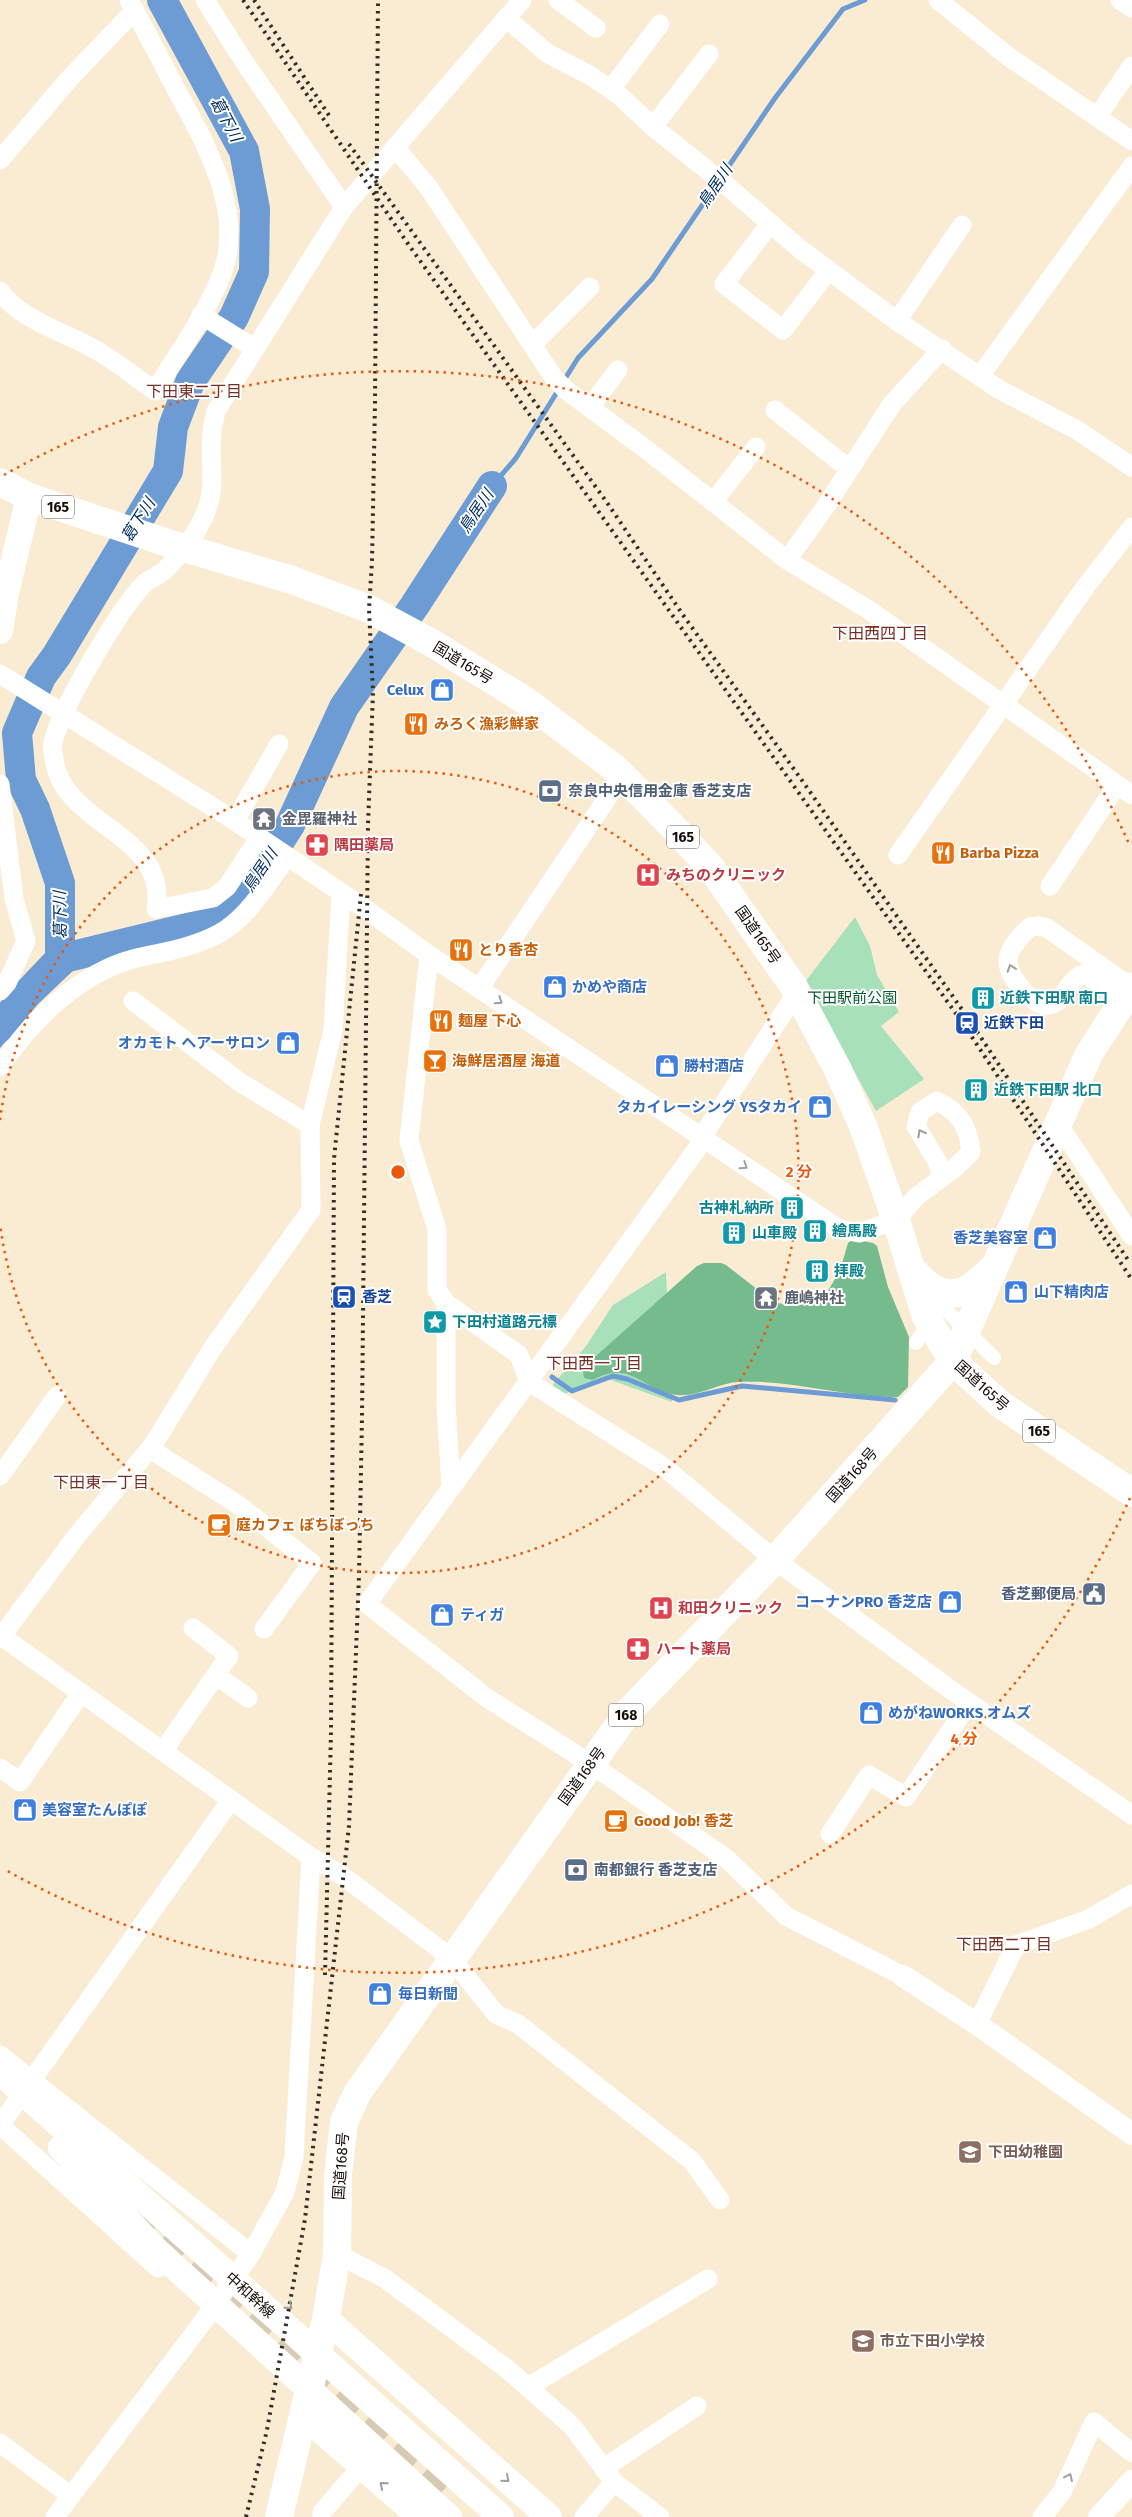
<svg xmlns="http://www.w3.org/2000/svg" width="1132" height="2517" viewBox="0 0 1132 2517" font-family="'Fira Sans','Noto Sans JP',sans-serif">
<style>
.green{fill:#a8e1b9}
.forest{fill:#76bb8d}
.water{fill:#6d9bd3}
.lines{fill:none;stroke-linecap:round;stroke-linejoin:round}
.stream{stroke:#6d9bd3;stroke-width:5}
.river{stroke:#6d9bd3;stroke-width:30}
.secondary-tunnel{stroke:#d7cbb3;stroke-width:26;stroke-dasharray:26 13;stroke-linecap:butt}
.pedestrian{stroke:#fff;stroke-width:14}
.minor{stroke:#fff;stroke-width:19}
.tertiary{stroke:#fff;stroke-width:22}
.secondary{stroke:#fff;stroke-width:26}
.trunk{stroke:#fff;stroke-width:28}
.rail{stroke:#332d23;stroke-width:4;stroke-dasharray:2.5 5;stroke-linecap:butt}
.oneway{stroke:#a19f9b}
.ring{fill:none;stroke:#e8590c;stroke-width:2.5;stroke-dasharray:2.5 5}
.labels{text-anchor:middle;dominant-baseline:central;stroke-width:4;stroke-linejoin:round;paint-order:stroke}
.shield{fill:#fff;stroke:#5a5651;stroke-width:1}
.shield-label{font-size:14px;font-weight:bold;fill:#130e06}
.street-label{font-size:15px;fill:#130e06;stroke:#fff}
.shop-label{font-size:15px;font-weight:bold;fill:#366cbe;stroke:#fff;text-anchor:start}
.food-label{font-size:15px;font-weight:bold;fill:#c56008;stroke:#fff;text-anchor:start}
.service-label{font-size:15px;font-weight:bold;fill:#4e5e75;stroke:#fff;text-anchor:start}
.worship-label{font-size:15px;font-weight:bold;fill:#5b616d;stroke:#fff;text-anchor:start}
.health-label{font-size:15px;font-weight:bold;fill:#be3a42;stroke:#fff;text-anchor:start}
.park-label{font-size:15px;fill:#075b30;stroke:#fff}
.culture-label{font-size:15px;font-weight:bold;fill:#0d838f;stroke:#fff;text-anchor:start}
.transit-label{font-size:15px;font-weight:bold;fill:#164399;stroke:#fff;text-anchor:start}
.education-label{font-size:15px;font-weight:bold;fill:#785e54;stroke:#fff;text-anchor:start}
.water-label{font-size:16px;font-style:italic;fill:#002f62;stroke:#fff}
.neighbourhood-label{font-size:16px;fill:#753024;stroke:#fff}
.centre{fill:#e8590c;stroke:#fff;stroke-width:2.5}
.ring-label{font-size:15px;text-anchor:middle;font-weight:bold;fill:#e8590c;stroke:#fff;stroke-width:4;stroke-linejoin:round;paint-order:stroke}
</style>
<rect width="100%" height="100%" fill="#faecd2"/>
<g class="green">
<polygon points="855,917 870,946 877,975 899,1012 881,1026 924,1079 876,1111 805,982"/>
<polygon points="666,1272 672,1402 608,1379 564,1394 551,1387 586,1346 613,1305"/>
</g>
<path class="forest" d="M 853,1239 L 873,1243 L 877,1246 L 888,1287 L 909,1337 L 908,1387 L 898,1397 C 845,1398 791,1379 738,1382 C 719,1383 698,1397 678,1395 C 644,1392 630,1358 593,1380 L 584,1378 L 583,1372 L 587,1364 L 697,1266 L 704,1263 L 721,1263 L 726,1265 L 775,1303 L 787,1304 L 828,1291 L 840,1270 L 848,1243 Z"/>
<polygon class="water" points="53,943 76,946 77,967 39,1003 0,1048 0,1008 46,962"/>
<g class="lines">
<g class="stream">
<polyline points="563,382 578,358 652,279 775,98 843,9 865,0"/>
<polyline points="492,486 516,458 559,389"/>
<polyline points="552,1377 572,1391 613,1376 627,1379 679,1400 742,1386 895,1400"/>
</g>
<g class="river">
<polyline points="60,959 199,925 226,914 251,886 290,825 344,707 415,605 492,486"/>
<polyline points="0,1027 20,1001 60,959 60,883 35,809 21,780 17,733 41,677 57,655 168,471 173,427 190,382 234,317 254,272 255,209 244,151 162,0"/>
</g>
<polyline class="secondary-tunnel" points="134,2212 445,2490"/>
<g class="pedestrian">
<polyline points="940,1304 994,1358"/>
<polyline points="916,1343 930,1320"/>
</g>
<g class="minor">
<polyline points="205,0 245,63 344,207"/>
<polyline points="558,0 596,28"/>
<polyline points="938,0 1009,57 1132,141"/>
<polyline points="1120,0 1132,8"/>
<polyline points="506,18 547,53 591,76 620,96 653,127 726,185 800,249 897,321 1000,390 1077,430 1132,467"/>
<polyline points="611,89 660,24"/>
<polyline points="1097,117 1132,66"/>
<polyline points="653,127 709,54"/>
<polyline points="395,147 429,188 554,378 566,390 647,450 787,560 869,610 1132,795"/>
<polyline points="0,160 69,79 135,10"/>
<polyline points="770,224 724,284 783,330 829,270"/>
<path d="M 0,291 C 21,321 63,331 94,349 C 116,361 135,377 155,391 C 177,355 203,319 220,279 C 247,214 207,147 177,91 C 161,60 145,30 129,0"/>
<polyline points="201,315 254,348"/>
<polyline points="897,321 962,225"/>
<polyline points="533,344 590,287"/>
<polyline points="980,376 1132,166"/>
<polyline points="590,407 618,370"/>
<polyline points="775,410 849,469"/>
<polyline points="713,502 756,447"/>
<polyline points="787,560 826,506 892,404 942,349"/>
<path d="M 0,674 L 235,821 L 367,910 L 429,955 L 839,1229 L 859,1233 L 896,1220 L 916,1197 L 956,1167 L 971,1152 C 969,1128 960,1112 937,1101 L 920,1112 L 916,1126 L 938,1163 L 941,1177"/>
<polyline points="0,784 14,899 26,941 7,983 0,991"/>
<polyline points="235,821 279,744"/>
<path d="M 259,838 L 227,887 L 213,898 L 156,909 C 169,833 61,826 54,758 C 53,754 52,748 53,743 C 59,711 121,606 145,583 C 151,578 158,576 164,571 C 181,554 199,531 207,509 C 216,485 209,458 212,433 C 212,426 215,418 216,411 L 344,207 L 522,0"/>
<polyline points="898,855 1086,586 1132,527"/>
<polyline points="1050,886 1117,785"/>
<polyline points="429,955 409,1141 437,1229 437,1290 446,1303 519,1355 529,1382 664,1467 775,1560 951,1690 1132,1815"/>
<polyline points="479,989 622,776"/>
<path d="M 1124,1000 L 1085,974 C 1067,977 1065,1004 1048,1005 C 1033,1007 1009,977 1008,963 C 1007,950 1021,935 1030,927 L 1039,926 L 1047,928 L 1132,988"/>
<polyline points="133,1001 241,1083 310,1125"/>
<path d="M 0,1067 C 31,1021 78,974 133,959 C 162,952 193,948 220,933 C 249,917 267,883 287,857"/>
<polyline points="1059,1125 1132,1236"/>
<polyline points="702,1137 797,992"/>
<polyline points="704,1139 367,1604 487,1698 591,1764 727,1859 786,1916 903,1976"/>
<polyline points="446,1303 446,1404 451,1486"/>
<polyline points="150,1449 237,1504 312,1563 264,1629"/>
<polyline points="0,1476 57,1396"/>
<polyline points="0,1635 311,1857 343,1876 451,1958 496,2014 518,2024 692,2161 720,2200"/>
<polyline points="0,1638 78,1534 153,1445 212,1349 311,1210 310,1125 333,1030 341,894"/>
<polyline points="216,1675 248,1698"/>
<polyline points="163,1751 229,1656 193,1628"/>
<polyline points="0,1768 20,1782 81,1693"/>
<polyline points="830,1834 869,1775 906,1797 969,1703"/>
<polyline points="977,2024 1016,1945 1089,1919 1132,1894"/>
<polyline points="0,2055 251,2254"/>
<polyline points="0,2125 231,1800"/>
<polyline points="0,2125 158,2268"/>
<polyline points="337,2254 384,2278 506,2368 572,2426 614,2482 660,2517"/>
<polyline points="528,2387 708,2279"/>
<polyline points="0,2443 71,2496"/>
<polyline points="604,2468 697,2406"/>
<polyline points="55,2517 202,2323 251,2254 285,2192 294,2157 311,1857"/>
<polyline points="322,2517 322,2512 362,2466"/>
<polyline points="584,2517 614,2482"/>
<polyline points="1042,2517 1062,2492 1094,2422 1132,2453"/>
</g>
<g class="tertiary">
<polyline points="903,1976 977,2024 1132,2134"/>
<polyline points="1099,2517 1132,2481"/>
</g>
<g class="secondary">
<polyline points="0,631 6,593 29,497"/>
<polyline points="0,2072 501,2517"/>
<polyline points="61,2148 154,2248 449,2517"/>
<polyline points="326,2319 549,2517"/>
<polyline points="303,2415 420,2517"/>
</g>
<g class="trunk">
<polyline points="0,482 29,497 174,545 292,580 369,609 432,643 526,701 617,770 678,832 711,868 794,987 837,1068 863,1126 896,1220 926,1317 953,1361 1000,1404 1132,1493"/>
<path d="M 911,1268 C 922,1282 941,1298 961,1292 C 972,1289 983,1276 992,1269"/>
<polyline points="279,2517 326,2319 337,2254 338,2175 344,2122 358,2092 628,1712 775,1560 953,1361 1089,1054 1132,987"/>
</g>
<g class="rail">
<polyline points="243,0 406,241 964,1025 1132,1280"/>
<polyline points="254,0 330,117"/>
<polyline points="349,144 608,504 683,615 801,779 970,1021 1130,1263"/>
<polyline points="325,1975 331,1732 334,1159 361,894"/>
<polyline points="246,2517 267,2430 305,2219 349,1826 359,1576 362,1417 368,825 373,692 369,609 372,561 375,403 378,0"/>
</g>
</g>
<defs><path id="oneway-chevron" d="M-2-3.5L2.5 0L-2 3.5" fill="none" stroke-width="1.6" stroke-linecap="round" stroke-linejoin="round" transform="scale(1.25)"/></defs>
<g class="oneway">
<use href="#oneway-chevron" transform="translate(1011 968) rotate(-109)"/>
<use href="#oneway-chevron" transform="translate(499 1001) rotate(34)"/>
<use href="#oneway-chevron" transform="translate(921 1133) rotate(-119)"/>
<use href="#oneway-chevron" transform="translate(744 1166) rotate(34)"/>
<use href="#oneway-chevron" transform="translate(289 2306) rotate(41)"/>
<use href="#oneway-chevron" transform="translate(1069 2477) rotate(-65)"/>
<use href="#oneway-chevron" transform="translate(506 2479) rotate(41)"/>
<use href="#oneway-chevron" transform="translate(383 2485) rotate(-139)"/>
</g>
<g class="ring">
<path d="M0 1120A401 401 0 1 1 0 1224"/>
<path d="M1130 1498A801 801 0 0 1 4 1869M4 475A801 801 0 0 1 1130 846"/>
</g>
<defs>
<symbol id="shop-square" viewBox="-11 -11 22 22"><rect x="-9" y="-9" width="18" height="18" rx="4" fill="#3f7fe0" stroke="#fff"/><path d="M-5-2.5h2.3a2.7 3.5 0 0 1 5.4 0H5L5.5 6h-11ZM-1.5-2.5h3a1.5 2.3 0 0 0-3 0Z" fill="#fff"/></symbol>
<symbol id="restaurant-square" viewBox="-11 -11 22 22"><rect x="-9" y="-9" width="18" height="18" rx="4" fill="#e8710a" stroke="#fff"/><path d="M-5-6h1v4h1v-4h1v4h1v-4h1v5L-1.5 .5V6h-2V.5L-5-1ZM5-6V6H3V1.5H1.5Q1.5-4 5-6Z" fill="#fff"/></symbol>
<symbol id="bank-square" viewBox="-11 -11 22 22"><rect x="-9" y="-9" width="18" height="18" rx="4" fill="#5c6f8a" stroke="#fff"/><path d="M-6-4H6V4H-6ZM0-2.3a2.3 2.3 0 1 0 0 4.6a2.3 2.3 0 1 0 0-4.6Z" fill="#fff"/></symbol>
<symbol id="temple-square" viewBox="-11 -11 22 22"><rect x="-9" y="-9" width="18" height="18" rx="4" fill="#6b7280" stroke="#fff"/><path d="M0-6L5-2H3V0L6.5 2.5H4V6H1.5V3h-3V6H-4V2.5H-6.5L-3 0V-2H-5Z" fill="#fff"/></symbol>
<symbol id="pharmacy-square" viewBox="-11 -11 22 22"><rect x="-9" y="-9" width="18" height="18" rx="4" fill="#e0444e" stroke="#fff"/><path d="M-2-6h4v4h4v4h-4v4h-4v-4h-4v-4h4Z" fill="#fff"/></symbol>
<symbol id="hospital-square" viewBox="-11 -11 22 22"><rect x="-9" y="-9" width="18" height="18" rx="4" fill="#e0444e" stroke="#fff"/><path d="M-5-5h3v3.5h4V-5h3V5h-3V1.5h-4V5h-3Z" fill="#fff"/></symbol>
<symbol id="building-square" viewBox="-11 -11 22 22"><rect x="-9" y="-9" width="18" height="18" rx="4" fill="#0f9aa8" stroke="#fff"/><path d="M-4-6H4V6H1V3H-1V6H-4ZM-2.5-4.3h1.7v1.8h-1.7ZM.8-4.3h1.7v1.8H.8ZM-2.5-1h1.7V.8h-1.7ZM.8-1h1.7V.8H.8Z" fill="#fff"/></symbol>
<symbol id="station-square" viewBox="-11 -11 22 22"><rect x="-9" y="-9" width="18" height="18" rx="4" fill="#1a4fb4" stroke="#fff"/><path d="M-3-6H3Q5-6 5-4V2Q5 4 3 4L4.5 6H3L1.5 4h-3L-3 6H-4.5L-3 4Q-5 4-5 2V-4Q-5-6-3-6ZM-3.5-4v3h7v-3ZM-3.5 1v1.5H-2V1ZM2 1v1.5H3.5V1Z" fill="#fff"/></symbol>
<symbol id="bar-square" viewBox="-11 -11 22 22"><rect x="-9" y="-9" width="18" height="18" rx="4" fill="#e8710a" stroke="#fff"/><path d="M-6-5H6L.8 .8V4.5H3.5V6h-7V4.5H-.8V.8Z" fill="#fff"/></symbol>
<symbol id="sight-square" viewBox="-11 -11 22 22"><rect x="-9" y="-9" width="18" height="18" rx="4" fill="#0f9aa8" stroke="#fff"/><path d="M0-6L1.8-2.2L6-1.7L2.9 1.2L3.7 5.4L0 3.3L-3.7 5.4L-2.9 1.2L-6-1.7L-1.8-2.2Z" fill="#fff"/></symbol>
<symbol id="cafe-square" viewBox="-11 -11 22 22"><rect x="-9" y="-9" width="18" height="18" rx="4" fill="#e8710a" stroke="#fff"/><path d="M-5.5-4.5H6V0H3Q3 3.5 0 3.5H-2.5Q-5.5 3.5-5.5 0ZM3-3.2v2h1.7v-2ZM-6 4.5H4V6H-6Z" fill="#fff"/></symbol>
<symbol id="civic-square" viewBox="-11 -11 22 22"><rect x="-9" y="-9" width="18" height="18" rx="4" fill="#5c6f8a" stroke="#fff"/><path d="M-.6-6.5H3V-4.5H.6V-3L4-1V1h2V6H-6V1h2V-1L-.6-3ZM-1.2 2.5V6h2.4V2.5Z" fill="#fff"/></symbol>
<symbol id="school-square" viewBox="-11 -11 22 22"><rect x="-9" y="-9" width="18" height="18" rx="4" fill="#8d6e63" stroke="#fff"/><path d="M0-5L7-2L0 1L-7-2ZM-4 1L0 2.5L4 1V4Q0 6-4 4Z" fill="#fff"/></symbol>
</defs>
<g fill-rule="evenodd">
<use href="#shop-square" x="428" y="676" width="28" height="28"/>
<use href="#restaurant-square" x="402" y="710" width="28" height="28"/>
<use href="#bank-square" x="536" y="777" width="28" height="28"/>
<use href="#temple-square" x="250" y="805" width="28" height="28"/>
<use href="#pharmacy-square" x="303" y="831" width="28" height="28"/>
<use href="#restaurant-square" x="929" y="839" width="28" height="28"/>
<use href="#hospital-square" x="634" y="861" width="28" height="28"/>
<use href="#restaurant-square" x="447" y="936" width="28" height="28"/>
<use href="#shop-square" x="541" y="973" width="28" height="28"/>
<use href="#building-square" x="969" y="984" width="28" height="28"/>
<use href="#restaurant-square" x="427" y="1007" width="28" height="28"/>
<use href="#station-square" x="953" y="1009" width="28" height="28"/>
<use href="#shop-square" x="274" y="1029" width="28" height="28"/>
<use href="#bar-square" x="421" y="1047" width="28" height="28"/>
<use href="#shop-square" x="653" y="1052" width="28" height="28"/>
<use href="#building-square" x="962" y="1076" width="28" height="28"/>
<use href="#shop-square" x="806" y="1093" width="28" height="28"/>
<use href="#building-square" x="778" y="1194" width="28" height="28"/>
<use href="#building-square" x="801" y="1217" width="28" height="28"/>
<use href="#building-square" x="720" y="1219" width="28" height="28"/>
<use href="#shop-square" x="1031" y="1224" width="28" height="28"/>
<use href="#building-square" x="803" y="1257" width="28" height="28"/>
<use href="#shop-square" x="1002" y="1278" width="28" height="28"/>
<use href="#station-square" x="330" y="1283" width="28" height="28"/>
<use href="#temple-square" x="752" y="1284" width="28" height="28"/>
<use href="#sight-square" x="421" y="1308" width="28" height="28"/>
<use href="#cafe-square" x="205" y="1511" width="28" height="28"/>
<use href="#civic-square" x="1080" y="1580" width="28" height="28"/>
<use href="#shop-square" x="936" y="1588" width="28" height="28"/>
<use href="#hospital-square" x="647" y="1594" width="28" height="28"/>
<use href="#shop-square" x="428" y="1601" width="28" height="28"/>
<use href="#pharmacy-square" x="624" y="1635" width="28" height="28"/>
<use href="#shop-square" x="857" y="1699" width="28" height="28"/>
<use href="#shop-square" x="11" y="1796" width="28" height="28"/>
<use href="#cafe-square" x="602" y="1807" width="28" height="28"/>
<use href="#bank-square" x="562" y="1856" width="28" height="28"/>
<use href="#shop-square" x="366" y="1980" width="28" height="28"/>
<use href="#school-square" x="956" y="2138" width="28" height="28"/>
<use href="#school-square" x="849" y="2327" width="28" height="28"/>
</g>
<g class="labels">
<g class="shield">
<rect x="42" y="495.5" width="32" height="23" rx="4"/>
<rect x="667" y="825.5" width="32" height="23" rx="4"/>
<rect x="1023" y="1419.5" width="32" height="23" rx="4"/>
<rect x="608.5" y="1703.5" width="35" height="23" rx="4"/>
</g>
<g class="shield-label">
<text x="58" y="507">165</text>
<text x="683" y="837">165</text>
<text x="1039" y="1431">165</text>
<text x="626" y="1715">168</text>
</g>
<g class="street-label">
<text transform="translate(463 663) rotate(31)">国道165号</text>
<text transform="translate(758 935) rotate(55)">国道165号</text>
<text transform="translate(982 1386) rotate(42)">国道165号</text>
<text transform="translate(852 1475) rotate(-48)">国道168号</text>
<text transform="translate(582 1776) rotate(-54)">国道168号</text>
<text transform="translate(341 2166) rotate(-86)">国道168号</text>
<text transform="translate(250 2295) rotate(42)">中和幹線</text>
</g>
<g class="shop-label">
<text x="424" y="690" text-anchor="end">Celux</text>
<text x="572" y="987">かめや商店</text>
<text x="270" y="1043" text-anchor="end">オカモト ヘアーサロン</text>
<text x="684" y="1066">勝村酒店</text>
<text x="802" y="1107" text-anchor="end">タカイレーシング YSタカイ</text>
<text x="1028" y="1238" text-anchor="end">香芝美容室</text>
<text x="1034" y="1292">山下精肉店</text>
<text x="932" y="1602" text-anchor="end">コーナンPRO 香芝店</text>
<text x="460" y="1615">ティガ</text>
<text x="888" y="1713">めがねWORKS オムズ</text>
<text x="42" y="1810">美容室たんぽぽ</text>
<text x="398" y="1994">毎日新聞</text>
</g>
<g class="food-label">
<text x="434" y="724">みろく漁彩鮮家</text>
<text x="960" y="853">Barba Pizza</text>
<text x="478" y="950">とり香杏</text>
<text x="458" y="1021">麺屋 下心</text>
<text x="452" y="1061">海鮮居酒屋 海道</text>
<text x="236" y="1525">庭カフェ ぼちぼっち</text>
<text x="634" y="1821">Good Job! 香芝</text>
</g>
<g class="service-label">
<text x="568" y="791">奈良中央信用金庫 香芝支店</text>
<text x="1076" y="1594" text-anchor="end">香芝郵便局</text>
<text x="594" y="1870">南都銀行 香芝支店</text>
</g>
<g class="worship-label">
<text x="282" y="819">金毘羅神社</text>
<text x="784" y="1298">鹿嶋神社</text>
</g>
<g class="health-label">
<text x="334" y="845">隅田薬局</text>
<text x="666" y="875">みちのクリニック</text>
<text x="678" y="1608">和田クリニック</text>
<text x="656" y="1649">ハート薬局</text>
</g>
<g class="park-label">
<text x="852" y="998">下田駅前公園</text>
</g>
<g class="culture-label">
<text x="1000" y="998">近鉄下田駅 南口</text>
<text x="994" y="1090">近鉄下田駅 北口</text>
<text x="774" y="1208" text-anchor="end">古神札納所</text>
<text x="832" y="1231">繪馬殿</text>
<text x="752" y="1233">山車殿</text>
<text x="834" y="1271">拝殿</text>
<text x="452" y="1322">下田村道路元標</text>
</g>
<g class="transit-label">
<text x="984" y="1023">近鉄下田</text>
<text x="362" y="1297">香芝</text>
</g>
<g class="education-label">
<text x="988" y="2152">下田幼稚園</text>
<text x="880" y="2341">市立下田小学校</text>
</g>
<g class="water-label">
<text transform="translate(226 119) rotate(62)">葛下川</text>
<text transform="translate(715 186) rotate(-56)">鳥居川</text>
<text transform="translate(476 511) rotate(-56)">鳥居川</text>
<text transform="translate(138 520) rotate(-58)">葛下川</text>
<text transform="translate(260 870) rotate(-56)">鳥居川</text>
<text transform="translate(60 915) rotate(-91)">葛下川</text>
</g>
<g class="neighbourhood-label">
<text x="194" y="391">下田東二丁目</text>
<text x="880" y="633">下田西四丁目</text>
<text x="594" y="1363">下田西一丁目</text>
<text x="101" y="1482">下田東一丁目</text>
<text x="1004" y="1944">下田西二丁目</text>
</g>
</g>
<circle cx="398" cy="1172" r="8" class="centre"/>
<g class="ring-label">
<text x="799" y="1177">2 分</text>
<text x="964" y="1744">4 分</text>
</g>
</svg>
